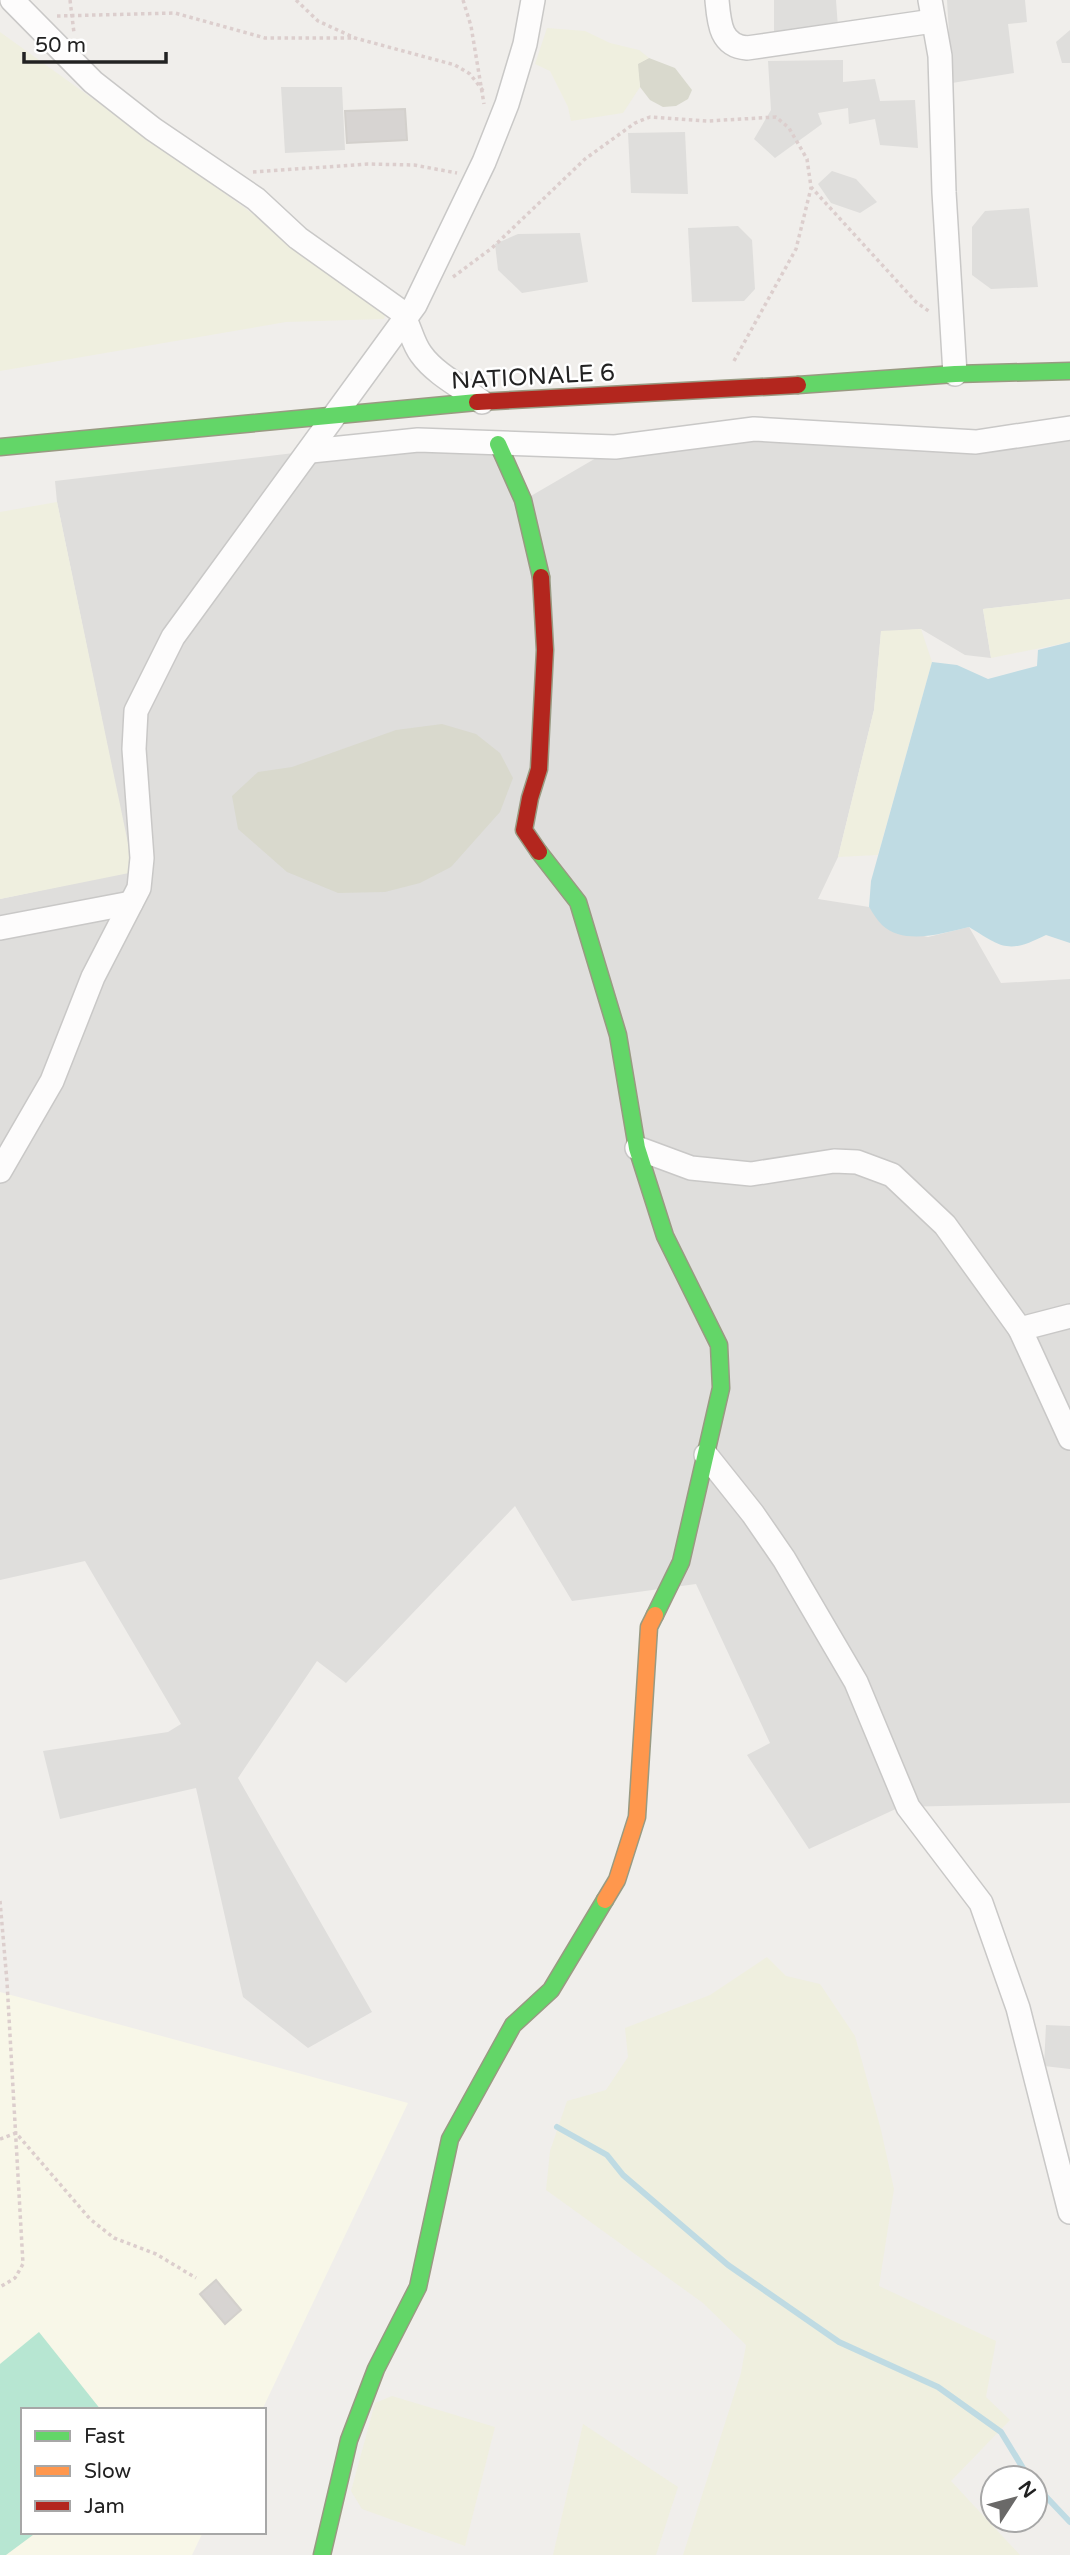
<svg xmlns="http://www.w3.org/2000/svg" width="1070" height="2555" viewBox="0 0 1070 2555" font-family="'Varela Round',sans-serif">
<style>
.residential{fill:#dfdedc}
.education{fill:#f8f7e8}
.construction{fill:#d9d9cd}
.farmland{fill:#efefdf}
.pitch{fill:#b7e6d2}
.water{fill:#bfdbe3}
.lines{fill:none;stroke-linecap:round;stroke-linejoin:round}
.stream{stroke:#bfdbe3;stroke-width:6}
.building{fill:#d7d4d2;stroke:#d3d0cc;stroke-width:2}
.street-casing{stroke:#c9c8c7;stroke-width:26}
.fast-casing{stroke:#999a82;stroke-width:19}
.slow-casing{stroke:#999a82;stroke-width:19}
.jam-casing{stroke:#999a82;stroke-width:19}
.path{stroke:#dccecd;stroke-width:3.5;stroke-dasharray:3.5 3.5;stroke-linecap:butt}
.street{stroke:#fdfcfc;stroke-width:23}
.fast{stroke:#63d668;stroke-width:16}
.slow{stroke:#ff974d;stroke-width:16}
.jam{stroke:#b3261e;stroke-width:16}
.labels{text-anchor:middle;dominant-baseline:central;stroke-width:5;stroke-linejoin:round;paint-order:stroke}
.street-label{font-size:24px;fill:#222;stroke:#fff}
</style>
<rect width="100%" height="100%" fill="#f0eeeb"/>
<g class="residential">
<polygon points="774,0 836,0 838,28 774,37"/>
<polygon points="947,0 1025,0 1027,22 1008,24 1014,73 952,83"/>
<polygon points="1070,30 1070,63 1062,63 1056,42"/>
<polygon points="843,60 843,82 875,79 880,101 915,100 918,148 880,145 875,119 849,124 848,108 818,113 822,124 775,158 754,139 771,110 768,61"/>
<polygon points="342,87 345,150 285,153 281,87"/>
<polygon points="685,132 688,194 631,193 628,133"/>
<polygon points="832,171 856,179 877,202 860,213 831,203 818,184"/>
<polygon points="1029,208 1038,287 991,289 972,275 972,227 985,211"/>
<polygon points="738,226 752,240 755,289 744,301 692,302 688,228"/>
<polygon points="580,233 588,282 522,293 498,270 495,244 518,234"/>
<polygon points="754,429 1070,439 1070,599 983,609 991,658 965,655 921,629 881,632 874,710 838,857 818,899 869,907 884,926 928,937 969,927 1001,983 1070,979 1070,1803 900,1807 809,1849 747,1755 770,1743 696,1584 572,1601 515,1506 346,1683 317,1661 238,1778 372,2012 308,2048 243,1997 196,1788 60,1819 43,1751 168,1732 181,1724 85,1561 0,1580 0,899 133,871 57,502 55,481 311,451 498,444 524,500 615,447"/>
<polygon points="1046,2025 1070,2026 1070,2069 1044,2066"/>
</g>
<polygon class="education" points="0,1992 408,2103 262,2410 23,2410 23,2532 203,2532 192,2555 0,2555"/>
<g class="construction">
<polygon points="649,58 675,68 692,90 688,99 676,106 663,107 650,100 640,87 637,64"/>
<polygon points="442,724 476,734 500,753 513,778 500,812 451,867 420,883 385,892 338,893 287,872 238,829 232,796 258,772 292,767 396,730"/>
</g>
<g class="farmland">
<polygon points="547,28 585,31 610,43 639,50 649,58 638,64 640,87 623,113 571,121 568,107 550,71 535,64"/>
<polygon points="0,32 387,310 384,319 286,322 0,371"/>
<polygon points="57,502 134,872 0,899 0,512"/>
<polygon points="1070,599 1070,642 991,658 983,609"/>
<polygon points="921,629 932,662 878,855 838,857 874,710 881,631"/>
<polygon points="767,1957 786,1976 820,1984 855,2036 881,2130 894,2189 879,2286 996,2341 986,2397 1010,2420 951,2481 1020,2555 683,2555 741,2373 746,2345 703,2303 546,2190 550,2151 567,2101 606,2090 628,2057 625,2028 710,1995"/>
<polygon points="392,2396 495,2427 465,2546 362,2509 351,2491 375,2403"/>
<polygon points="583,2424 678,2487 656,2555 553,2555"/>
</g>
<polygon class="pitch" points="39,2332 101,2410 23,2410 23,2532 37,2532 6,2555 0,2555 0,2364"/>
<path class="water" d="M 1070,642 L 1070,943 L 1046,935 C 1008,954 1003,948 969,927 C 943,933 905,946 882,925 C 877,920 873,913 869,907 L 871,881 L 932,662 L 957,665 L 988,679 L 1037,666 L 1038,650 Z"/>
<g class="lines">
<g class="stream">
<polyline points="557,2127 607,2155 623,2175 728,2265 839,2342 938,2387 1001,2432 1029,2478"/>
<polyline points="1035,2485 1070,2522"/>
</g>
</g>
<g class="building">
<polygon points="405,109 407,140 347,143 345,111"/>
<polygon points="216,2280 241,2310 225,2324 200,2294"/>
</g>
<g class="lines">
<defs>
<g id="street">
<path d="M 12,0 L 93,82 L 153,129 L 256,199 L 298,238 L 399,310 C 410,323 411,341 421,354 C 435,374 463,388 482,402"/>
<path d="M 717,0 C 719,22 720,46 747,48 L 933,21"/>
<polyline points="930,0 940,56 944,192 955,374"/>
<polyline points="311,451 418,440 615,447 754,429 976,442 1070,428"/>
<polyline points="0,928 131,903"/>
<polyline points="637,1148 691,1168 751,1174 834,1161 857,1162 892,1175 945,1225 1020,1329 1070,1438"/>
<polyline points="0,1171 52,1081 93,977 139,888 142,858 134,749 136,711 173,637 415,305 484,162 507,104 525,44 533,0"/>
<polyline points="1020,1329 1070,1316"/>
<polyline points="706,1455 753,1514 784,1559 856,1682 908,1807 981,1903 1018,2008 1070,2212"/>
</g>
<g id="fast">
<polyline points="798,385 955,374 1070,371"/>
<polyline points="498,444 523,500 541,577"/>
<polyline points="0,447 477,402"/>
<polyline points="539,852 578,902 618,1035 637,1148 665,1236 719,1345 721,1388 681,1562 655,1615"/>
<polyline points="322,2555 349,2440 376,2369 418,2287 450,2139 513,2025 551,1990 605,1900"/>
</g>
<polyline id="slow" points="605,1900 617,1880 637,1817 649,1627 655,1615"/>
<g id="jam">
<polyline points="477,402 798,385"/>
<polyline points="539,852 524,830 530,798 539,769 545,650 541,577"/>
</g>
</defs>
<use href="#street" class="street-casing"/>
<use href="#fast" class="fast-casing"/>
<use href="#slow" class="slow-casing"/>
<use href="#jam" class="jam-casing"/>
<g class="path">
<polyline points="70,0 74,33"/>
<polyline points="296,0 318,21 355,38 455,65 470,74 484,92"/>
<polyline points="463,0 471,26 484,104"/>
<polyline points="57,16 175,13 265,38 355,38"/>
<polyline points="253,172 368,164 414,165 457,173"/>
<polyline points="453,277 492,248 585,159 635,123 650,117 708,121 776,117 789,128 807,159 811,187 916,302 930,312"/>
<polyline points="734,361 796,249 811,188"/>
<polyline points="0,1901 7,1982 23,2264 15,2278 0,2287"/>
<polyline points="0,2139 16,2133 90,2219 114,2238 156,2254 196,2278"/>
</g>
<use href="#street" class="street"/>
<use href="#fast" class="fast"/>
<use href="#slow" class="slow"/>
<use href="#jam" class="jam"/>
</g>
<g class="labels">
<g class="street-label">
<text transform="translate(533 377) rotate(-3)">NATIONALE 6</text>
</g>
</g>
<rect x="21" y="2408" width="245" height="126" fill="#ffffff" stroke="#a7a7a7" stroke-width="2"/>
<rect x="35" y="2431" width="35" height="10" fill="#63d668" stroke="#a7a7a7" stroke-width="2"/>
<text x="84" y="2443" font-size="21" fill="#222222">Fast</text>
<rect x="35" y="2466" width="35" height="10" fill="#ff974d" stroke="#a7a7a7" stroke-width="2"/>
<text x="84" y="2478" font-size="21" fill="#222222">Slow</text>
<rect x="35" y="2501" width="35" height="10" fill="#b3261e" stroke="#a7a7a7" stroke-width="2"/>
<text x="84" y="2513" font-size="21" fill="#222222">Jam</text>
<g transform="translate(1014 2499) rotate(54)"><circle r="33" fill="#ffffff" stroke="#a7a7a7" stroke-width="2"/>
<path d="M0-5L12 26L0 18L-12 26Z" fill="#6a6968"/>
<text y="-10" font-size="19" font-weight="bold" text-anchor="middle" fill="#222222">N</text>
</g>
<path d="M24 52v10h142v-10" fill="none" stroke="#222222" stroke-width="3.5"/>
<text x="35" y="52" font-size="21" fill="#222222" stroke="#ffffff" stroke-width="5" paint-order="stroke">50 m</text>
</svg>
